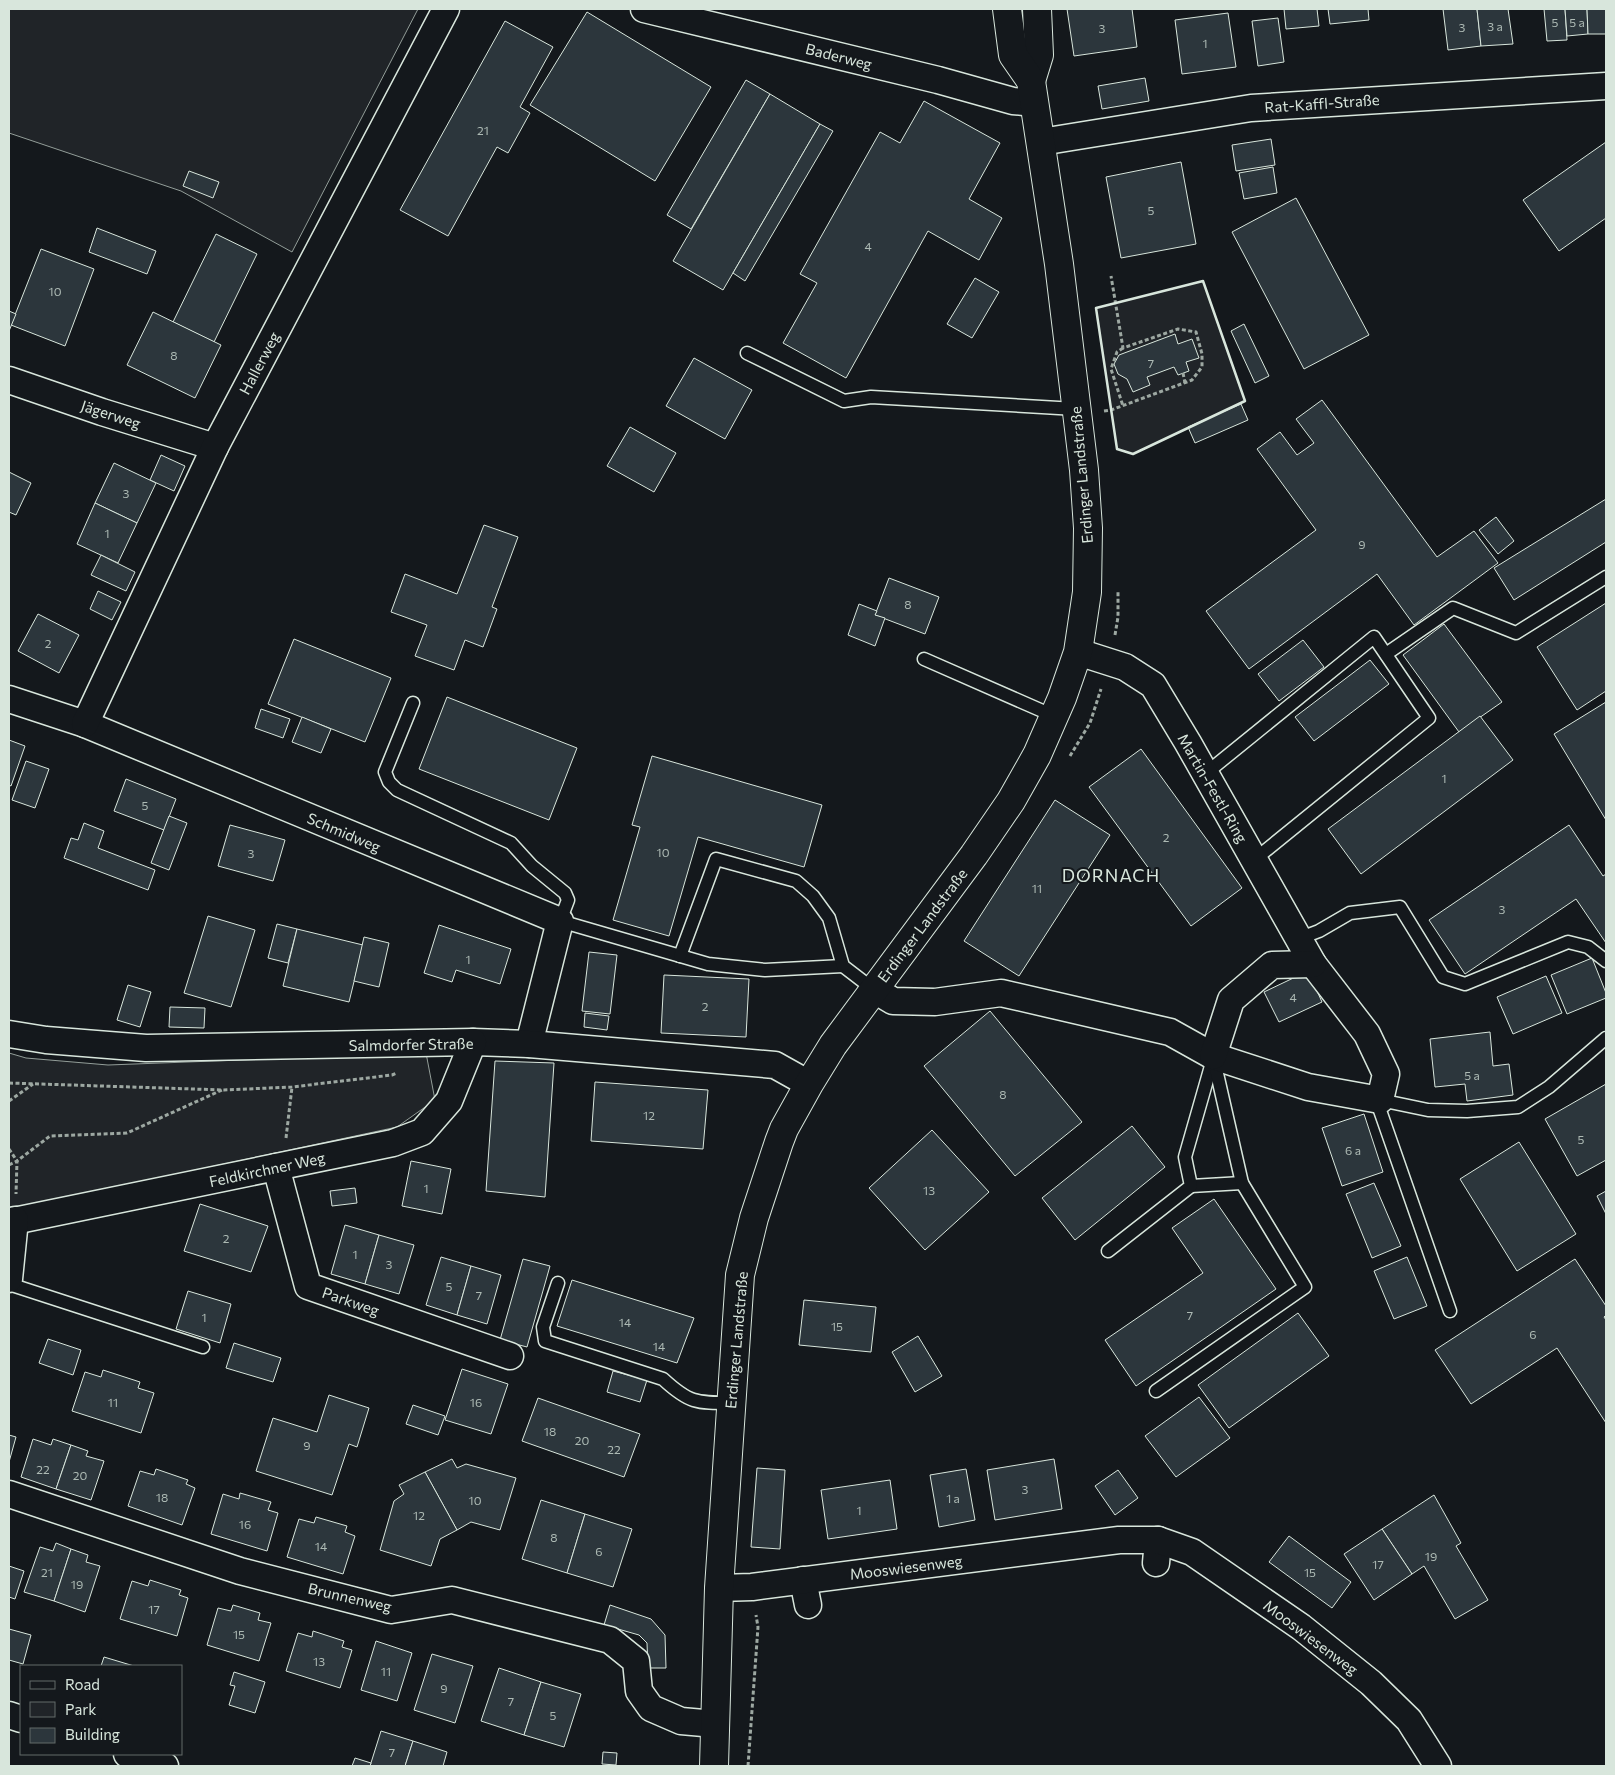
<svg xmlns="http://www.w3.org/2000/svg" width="1615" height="1775" viewBox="0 0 1615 1775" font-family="Commissioner,sans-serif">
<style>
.green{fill:#202428;stroke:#939e99}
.building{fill:#2c363c;stroke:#d8e6dc}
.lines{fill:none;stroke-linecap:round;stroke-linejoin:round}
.service-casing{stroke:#d8e6dc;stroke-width:15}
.minor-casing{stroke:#d8e6dc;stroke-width:29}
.tertiary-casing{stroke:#d8e6dc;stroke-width:30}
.path{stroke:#9da8a2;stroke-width:3;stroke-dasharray:4 2.5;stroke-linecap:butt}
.service{stroke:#14181c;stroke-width:12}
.minor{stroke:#14181c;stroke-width:26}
.tertiary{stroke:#14181c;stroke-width:28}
.wall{stroke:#d8e6dc;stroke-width:2.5}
.labels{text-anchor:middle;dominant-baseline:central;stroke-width:4;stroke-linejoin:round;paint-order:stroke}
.number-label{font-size:12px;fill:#adbab4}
.street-label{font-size:15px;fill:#d8e6dc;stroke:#14181c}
.quarter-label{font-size:18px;letter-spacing:1px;fill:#d8e6dc;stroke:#14181c}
</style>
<rect width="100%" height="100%" fill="#14181c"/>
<g class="green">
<polygon points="9,9 418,9 292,252 181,191 9,133"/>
<polygon points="1203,281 1245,401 1133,454 1117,449 1096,308"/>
<polygon points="9,1053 26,1058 108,1065 426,1053 435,1100 397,1127 9,1210"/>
</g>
<g class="building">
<polygon points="1067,9 1132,9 1137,47 1074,56"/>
<polygon points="1284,9 1317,9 1319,26 1286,29"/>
<polygon points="1328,9 1368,9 1369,20 1330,24"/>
<polygon points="1443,9 1477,9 1481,46 1448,50"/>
<polygon points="1477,9 1508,9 1513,44 1481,46"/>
<polygon points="1544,9 1565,9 1567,40 1547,41"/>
<polygon points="1565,9 1587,9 1588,34 1567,36"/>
<polygon points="1587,9 1606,9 1606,34 1588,34"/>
<polygon points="587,12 711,87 655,181 530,105"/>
<polygon points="1228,13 1236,67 1182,74 1175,20"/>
<polygon points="1278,18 1284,62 1258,66 1252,21"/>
<polygon points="505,21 553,47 520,107 530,113 508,153 497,147 448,236 400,210"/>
<polygon points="1145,78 1149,101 1102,109 1098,86"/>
<polygon points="746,80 770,94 691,229 667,215"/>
<polygon points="770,94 820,124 723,290 673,261"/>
<polygon points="924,101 1000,143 969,199 1002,218 979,260 928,231 846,378 783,343 817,283 800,274 880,132 900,143"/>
<polygon points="820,124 833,131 745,281 733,273"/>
<polygon points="1271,139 1275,165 1236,171 1232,145"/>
<polygon points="1606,142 1606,218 1559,251 1523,200"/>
<polygon points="1181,162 1196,244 1121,258 1106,177"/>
<polygon points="1273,167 1277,193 1244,199 1239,173"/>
<polygon points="189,171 219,182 213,198 183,186"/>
<polygon points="1296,198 1369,335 1304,369 1232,232"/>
<polygon points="97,228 156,251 147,274 89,252"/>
<polygon points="216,234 257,254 214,342 173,322"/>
<polygon points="41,249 94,269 65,346 11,325"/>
<polygon points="975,278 999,292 972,338 947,324"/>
<polygon points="9,311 16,314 9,331"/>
<polygon points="153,312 221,345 195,398 127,365"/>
<polygon points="1244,324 1269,376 1255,383 1231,331"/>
<polygon points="1175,334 1178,344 1192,339 1199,358 1186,362 1189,371 1178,375 1174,367 1147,377 1150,385 1133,392 1127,379 1118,374 1114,364 1119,355"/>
<polygon points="694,358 752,390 725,439 666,406"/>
<polygon points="1322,400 1437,557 1474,531 1498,563 1414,625 1377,574 1249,669 1206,611 1316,530 1257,449 1280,432 1297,455 1314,443 1296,419"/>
<polygon points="1241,404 1248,420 1195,443 1188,427"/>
<polygon points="630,427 676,453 654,492 607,466"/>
<polygon points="161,455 185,466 174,491 150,480"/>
<polygon points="114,463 156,483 137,523 95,503"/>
<polygon points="9,472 31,483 16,515 9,512"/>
<polygon points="1606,499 1606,542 1514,600 1494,568"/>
<polygon points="95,503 137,523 118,563 77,544"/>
<polygon points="1496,517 1514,541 1498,554 1479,530"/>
<polygon points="484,525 518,537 492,607 497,609 483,647 465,640 454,670 415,656 427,625 391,612 405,574 457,594"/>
<polygon points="101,555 135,572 126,591 91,575"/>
<polygon points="889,578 939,597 925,634 875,615"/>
<polygon points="98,591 121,602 112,620 90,609"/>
<polygon points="1606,603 1606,691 1577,710 1537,647"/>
<polygon points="859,604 877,611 875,615 885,618 875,646 848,635"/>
<polygon points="38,614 79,635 59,673 18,651"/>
<polygon points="1444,624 1502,702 1459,732 1403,655"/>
<polygon points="294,639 391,678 365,742 268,704"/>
<polygon points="1303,640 1324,667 1279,701 1258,674"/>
<polygon points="1370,660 1389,684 1314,741 1295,717"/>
<polygon points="447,697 577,748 549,820 419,769"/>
<polygon points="1606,702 1606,820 1554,734"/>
<polygon points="261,709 290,719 283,738 255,728"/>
<polygon points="1480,716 1513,760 1361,874 1328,829"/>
<polygon points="302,717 331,729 321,753 292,742"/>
<polygon points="9,740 25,746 11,786 9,785"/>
<polygon points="1141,749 1242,888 1191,926 1089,787"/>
<polygon points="652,756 822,805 804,867 698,837 669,936 613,920 640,827 632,825"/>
<polygon points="26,761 49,769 35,808 12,800"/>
<polygon points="126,779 176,799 164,830 114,811"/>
<polygon points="1055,800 1110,835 1019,976 964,941"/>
<polygon points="169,816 187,823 169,870 151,863"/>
<polygon points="84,823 104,831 98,848 155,870 148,890 64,858 71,838 78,840"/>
<polygon points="230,825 285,840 273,881 218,866"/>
<polygon points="1569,825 1603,876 1606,874 1606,943 1576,899 1465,974 1429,920"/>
<polygon points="208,916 255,930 231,1007 184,993"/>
<polygon points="277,924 297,929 288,963 268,958"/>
<polygon points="439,925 511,949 500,984 456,970 452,982 424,973"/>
<polygon points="297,929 363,945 349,1002 283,986"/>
<polygon points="364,937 389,943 379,987 354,981"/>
<polygon points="589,952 617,955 610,1014 582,1011"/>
<polygon points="1592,958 1606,993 1606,998 1567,1014 1551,975"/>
<polygon points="1308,971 1322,1002 1279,1022 1264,992"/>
<polygon points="664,975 749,979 746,1037 661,1033"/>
<polygon points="1546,976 1562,1013 1513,1034 1497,997"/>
<polygon points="128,985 151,992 140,1027 117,1020"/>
<polygon points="170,1007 205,1008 204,1028 169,1027"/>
<polygon points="990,1011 1082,1122 1015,1176 924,1066"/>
<polygon points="585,1013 609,1016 607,1030 584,1027"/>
<polygon points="1490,1032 1493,1066 1509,1064 1513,1095 1467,1101 1465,1084 1435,1087 1430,1039"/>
<polygon points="495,1061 554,1063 545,1197 486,1191"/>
<polygon points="595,1082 708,1090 703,1149 591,1141"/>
<polygon points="1606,1084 1606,1160 1577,1176 1545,1119"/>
<polygon points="1364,1114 1383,1172 1342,1186 1322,1128"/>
<polygon points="1132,1126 1165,1167 1075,1240 1042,1198"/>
<polygon points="932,1130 989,1192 925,1250 869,1188"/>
<polygon points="1519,1142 1576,1234 1517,1271 1460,1179"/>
<polygon points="411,1161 451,1169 442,1214 402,1206"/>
<polygon points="1374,1183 1401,1246 1372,1258 1346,1194"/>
<polygon points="355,1188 357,1203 332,1206 330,1191"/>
<polygon points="1606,1191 1606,1214 1597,1196"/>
<polygon points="1214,1199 1276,1289 1136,1386 1105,1340 1203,1273 1172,1228"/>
<polygon points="200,1204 268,1226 251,1272 184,1251"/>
<polygon points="345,1225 379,1235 365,1284 331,1274"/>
<polygon points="379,1235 414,1245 399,1294 365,1284"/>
<polygon points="441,1257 471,1266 457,1315 426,1305"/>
<polygon points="1407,1257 1427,1306 1394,1319 1374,1271"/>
<polygon points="523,1259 550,1266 527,1347 500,1340"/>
<polygon points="1575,1259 1606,1306 1606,1315 1604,1317 1606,1320 1606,1423 1557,1348 1471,1404 1435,1350"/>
<polygon points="471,1266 501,1275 487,1324 457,1315"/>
<polygon points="572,1280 694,1318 677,1363 557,1326"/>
<polygon points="188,1291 231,1304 220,1343 176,1329"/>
<polygon points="804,1300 876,1307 871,1352 799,1345"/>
<polygon points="1298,1313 1329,1356 1229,1428 1198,1385"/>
<polygon points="918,1336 942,1376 915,1392 892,1352"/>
<polygon points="48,1339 81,1350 73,1375 39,1363"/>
<polygon points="234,1343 281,1358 273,1382 226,1368"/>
<polygon points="462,1369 508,1384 491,1434 445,1420"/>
<polygon points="103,1370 140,1382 138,1388 154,1393 141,1433 72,1411 85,1372 101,1377"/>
<polygon points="613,1371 647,1380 640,1402 607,1392"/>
<polygon points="329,1395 369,1408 357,1447 349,1444 332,1495 256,1471 273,1418 317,1432"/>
<polygon points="1199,1397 1230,1438 1176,1477 1145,1436"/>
<polygon points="538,1398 640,1434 624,1477 522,1441"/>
<polygon points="413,1405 445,1416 438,1435 406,1424"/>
<polygon points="9,1435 16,1437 9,1462"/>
<polygon points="33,1439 51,1445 53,1439 71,1445 56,1489 21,1477"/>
<polygon points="71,1445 88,1451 86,1456 104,1461 91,1500 56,1489"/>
<polygon points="452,1459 457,1468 466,1464 516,1478 500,1530 471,1522 457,1530 425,1472"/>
<polygon points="1054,1459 1062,1509 995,1520 987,1470"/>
<polygon points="757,1468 785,1470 780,1549 751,1547"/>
<polygon points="156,1469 188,1480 186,1484 195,1488 182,1525 128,1506 140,1471 154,1475"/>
<polygon points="966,1469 975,1520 939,1527 930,1475"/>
<polygon points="1118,1470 1138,1498 1115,1515 1095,1486"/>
<polygon points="425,1472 457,1530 440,1539 431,1566 380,1550 394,1501 404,1494 399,1485"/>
<polygon points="890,1480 897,1529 828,1539 821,1490"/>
<polygon points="240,1493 271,1502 268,1510 278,1513 267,1551 211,1534 223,1494 239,1499"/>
<polygon points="1434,1495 1461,1543 1456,1546 1488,1600 1455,1619 1424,1566 1412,1574 1382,1529"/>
<polygon points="541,1500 585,1514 567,1573 522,1559"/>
<polygon points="585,1514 632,1529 613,1587 567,1573"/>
<polygon points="316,1517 347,1526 345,1532 355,1536 343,1574 287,1557 299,1519 314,1523"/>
<polygon points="1382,1529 1412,1574 1374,1600 1344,1554"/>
<polygon points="1289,1536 1351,1582 1332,1608 1269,1562"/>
<polygon points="56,1543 71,1549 54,1601 24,1592 40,1547 53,1551"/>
<polygon points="71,1549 88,1555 86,1562 100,1566 85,1612 54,1601"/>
<polygon points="9,1566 24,1571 15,1599 9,1597"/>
<polygon points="150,1580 181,1590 179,1595 188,1598 177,1636 120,1619 132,1581 148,1586"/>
<polygon points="233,1605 260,1613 258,1620 271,1623 259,1661 207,1645 218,1608 231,1611"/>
<polygon points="610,1605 651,1619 665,1635 666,1668 648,1668 647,1643 639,1635 604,1625"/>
<polygon points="9,1629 31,1635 23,1664 9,1660"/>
<polygon points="313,1631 344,1641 342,1647 352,1650 340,1688 286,1671 298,1633 312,1637"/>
<polygon points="376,1641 412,1653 397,1701 361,1690"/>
<polygon points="432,1654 473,1666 455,1723 414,1710"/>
<polygon points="104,1657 134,1666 101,1666"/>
<polygon points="499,1668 541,1682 524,1735 481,1721"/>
<polygon points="234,1672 265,1682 255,1713 229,1705 235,1686 230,1685"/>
<polygon points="541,1682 581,1694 564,1747 524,1735"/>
<polygon points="381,1731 413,1741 405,1766 370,1766"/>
<polygon points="413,1741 447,1752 443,1766 405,1766"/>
<polygon points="603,1752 617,1753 616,1765 602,1764"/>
<polygon points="355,1758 371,1763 370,1766 352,1766"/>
</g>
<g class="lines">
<defs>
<g id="service">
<polyline points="747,353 844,401 871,397 1076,409"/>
<polyline points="1386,654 1453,608 1516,633 1606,577"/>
<polyline points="924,659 1054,716"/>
<polyline points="413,703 385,772 389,782 397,790 511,843 532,866 565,893 568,900 560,921 708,964 765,970 843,966"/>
<polyline points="1205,774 1374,637 1429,718 1254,860"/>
<polyline points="1298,939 1319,931 1350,913 1400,907 1443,977 1465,984 1568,942 1588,947 1606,961"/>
<polyline points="680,956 716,859 796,881 813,896 829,918 843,966 873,989"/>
<polyline points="1376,1099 1450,1311"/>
<polyline points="1380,1100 1428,1110 1467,1111 1518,1107 1549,1087 1606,1038"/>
<polyline points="1191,1186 1242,1183"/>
<polyline points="1108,1251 1191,1186 1185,1157 1213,1059"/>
<path d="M 558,1283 L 543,1327 L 545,1341 L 663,1379 C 689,1403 696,1403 731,1403"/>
<polyline points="9,1284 203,1347"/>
<polyline points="1156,1391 1305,1287 1242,1183 1213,1056"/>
</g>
<g id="minor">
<polyline points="644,9 938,80 1013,101 1034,103"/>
<polyline points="1041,142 1251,108 1606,86"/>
<polyline points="9,380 102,412 215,447"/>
<polyline points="9,699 85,724 560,921 529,1044"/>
<polyline points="85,724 215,447 446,9"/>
<polyline points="873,989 893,1001 935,1002 1001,993 1170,1032 1213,1056 1308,1087 1380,1100 1386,1074 1367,1034 1313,964 1188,743 1153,685 1125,667 1078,652"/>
<polyline points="9,1034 46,1040 146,1048 473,1042 529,1044 775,1065 809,1084"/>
<polyline points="1213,1056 1231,1000 1272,965 1313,964"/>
<polyline points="276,1167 308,1286 510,1356"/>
<polyline points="9,1222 393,1143 422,1132 449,1101 473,1042"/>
<polyline points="9,1279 15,1220"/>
<polyline points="9,1494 240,1571 391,1610 452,1600 610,1640 636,1661 639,1691 651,1708 681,1721 715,1724"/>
<polyline points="1156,1563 1158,1540"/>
<polyline points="803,1580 808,1605"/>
<polyline points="719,1588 752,1587 1119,1540 1158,1540 1192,1552 1301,1627 1371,1683 1409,1720 1438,1766"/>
<polyline points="9,1715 21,1719"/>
<polyline points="127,1754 165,1766"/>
</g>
<g id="tertiary">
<polyline points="1031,81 1039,55 1037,9"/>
<polyline points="714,1766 719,1588 740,1275 754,1218 779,1142 784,1129 809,1084 833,1045 974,855 1011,801 1037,755 1062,698 1078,652 1087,592 1088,528 1084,470 1059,264 1031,81 1013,55 1007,9"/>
</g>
</defs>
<use href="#service" class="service-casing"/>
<use href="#minor" class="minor-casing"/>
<use href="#tertiary" class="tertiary-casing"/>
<g class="path">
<polyline points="1123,348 1117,352 1111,369 1123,406"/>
<polyline points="1183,373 1185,383"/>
<polyline points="1104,411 1111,410 1192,380 1202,367 1202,354 1196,332 1178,329 1123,348 1111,276"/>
<polyline points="1115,635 1118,617 1118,591"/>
<polyline points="1070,756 1090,723 1101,689"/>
<polyline points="9,1083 224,1090 292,1087 392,1075 397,1073"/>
<polyline points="9,1101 33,1084"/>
<polyline points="286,1138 292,1087"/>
<polyline points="9,1149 17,1161 16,1194"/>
<polyline points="9,1165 17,1161 50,1136 127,1133 222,1090"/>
<polyline points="748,1766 758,1627 756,1615"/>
</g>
<use href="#service" class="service"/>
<use href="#minor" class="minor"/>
<use href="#tertiary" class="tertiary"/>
<polygon class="wall" points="1203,281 1245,401 1133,454 1117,449 1096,308"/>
</g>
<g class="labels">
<g class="number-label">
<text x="1555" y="22">5</text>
<text x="1577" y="22">5 a</text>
<text x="1495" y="26">3 a</text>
<text x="1462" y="27">3</text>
<text x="1102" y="28">3</text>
<text x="1205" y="43">1</text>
<text x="483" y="130">21</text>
<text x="1151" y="210">5</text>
<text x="868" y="246">4</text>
<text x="55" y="291">10</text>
<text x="174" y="355">8</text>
<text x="1151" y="363">7</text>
<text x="126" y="493">3</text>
<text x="107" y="533">1</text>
<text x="1362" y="544">9</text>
<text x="908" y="604">8</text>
<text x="48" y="643">2</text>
<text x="1444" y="778">1</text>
<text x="145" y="805">5</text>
<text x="1166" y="837">2</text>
<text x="663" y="852">10</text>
<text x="251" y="853">3</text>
<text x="1037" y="888">11</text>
<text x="1502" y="909">3</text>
<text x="468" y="959">1</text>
<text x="1293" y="997">4</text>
<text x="705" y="1006">2</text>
<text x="1472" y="1075">5 a</text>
<text x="1003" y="1094">8</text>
<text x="649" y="1115">12</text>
<text x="1581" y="1139">5</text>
<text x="1353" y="1150">6 a</text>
<text x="426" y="1188">1</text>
<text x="929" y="1190">13</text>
<text x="226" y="1238">2</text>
<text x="355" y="1254">1</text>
<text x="389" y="1264">3</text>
<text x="449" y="1286">5</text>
<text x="479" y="1295">7</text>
<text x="1190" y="1315">7</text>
<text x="204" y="1317">1</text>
<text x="625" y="1322">14</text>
<text x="837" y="1326">15</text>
<text x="1533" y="1334">6</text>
<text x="659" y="1346">14</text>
<text x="113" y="1402">11</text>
<text x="476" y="1402">16</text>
<text x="550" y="1431">18</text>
<text x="582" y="1440">20</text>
<text x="307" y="1445">9</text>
<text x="614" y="1449">22</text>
<text x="43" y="1469">22</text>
<text x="80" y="1475">20</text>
<text x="1025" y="1489">3</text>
<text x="162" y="1497">18</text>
<text x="953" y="1498">1 a</text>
<text x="475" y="1500">10</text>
<text x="859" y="1510">1</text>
<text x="419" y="1515">12</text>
<text x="245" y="1524">16</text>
<text x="554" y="1537">8</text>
<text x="321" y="1546">14</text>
<text x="599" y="1551">6</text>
<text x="1431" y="1556">19</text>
<text x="1378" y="1564">17</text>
<text x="47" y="1572">21</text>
<text x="1310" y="1572">15</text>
<text x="77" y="1584">19</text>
<text x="154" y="1609">17</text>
<text x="239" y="1634">15</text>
<text x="319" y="1661">13</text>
<text x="386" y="1671">11</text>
<text x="444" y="1688">9</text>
<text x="511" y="1701">7</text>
<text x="553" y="1715">5</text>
<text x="392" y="1752">7</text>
</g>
<g class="street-label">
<text transform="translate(839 56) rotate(14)">Baderweg</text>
<text transform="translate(1322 103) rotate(-4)">Rat-Kaffl-Straße</text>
<text transform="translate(259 363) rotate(-62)">Hallerweg</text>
<text transform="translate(111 414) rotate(18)">Jägerweg</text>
<text transform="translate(1081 475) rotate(-95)">Erdinger Landstraße</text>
<text transform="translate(1213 788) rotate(60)">Martin-Festl-Ring</text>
<text transform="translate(344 832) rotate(23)">Schmidweg</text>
<text transform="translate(922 925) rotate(-53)">Erdinger Landstraße</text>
<text transform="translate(411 1044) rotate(-1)">Salmdorfer Straße</text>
<text transform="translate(267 1169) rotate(-12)">Feldkirchner Weg</text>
<text transform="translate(351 1301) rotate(19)">Parkweg</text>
<text transform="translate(736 1340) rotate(-85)">Erdinger Landstraße</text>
<text transform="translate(906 1567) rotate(-7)">Mooswiesenweg</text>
<text transform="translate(350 1597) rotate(13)">Brunnenweg</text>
<text transform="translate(1311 1637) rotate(37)">Mooswiesenweg</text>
</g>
<g class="quarter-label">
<text x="1111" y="875">DORNACH</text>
</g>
</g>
<rect width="1615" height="1775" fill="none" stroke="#d8e6dc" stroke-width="20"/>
<rect x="20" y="1665" width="162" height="90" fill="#14181c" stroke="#626a69"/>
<rect x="30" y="1681" width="25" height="8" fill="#14181c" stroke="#626a69"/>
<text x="65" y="1690" font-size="15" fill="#d8e6dc">Road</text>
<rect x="30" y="1702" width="25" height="15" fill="#202428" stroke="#626a69"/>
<text x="65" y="1715" font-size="15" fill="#d8e6dc">Park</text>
<rect x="30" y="1728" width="25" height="15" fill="#2c363c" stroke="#626a69"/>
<text x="65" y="1740" font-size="15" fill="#d8e6dc">Building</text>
</svg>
